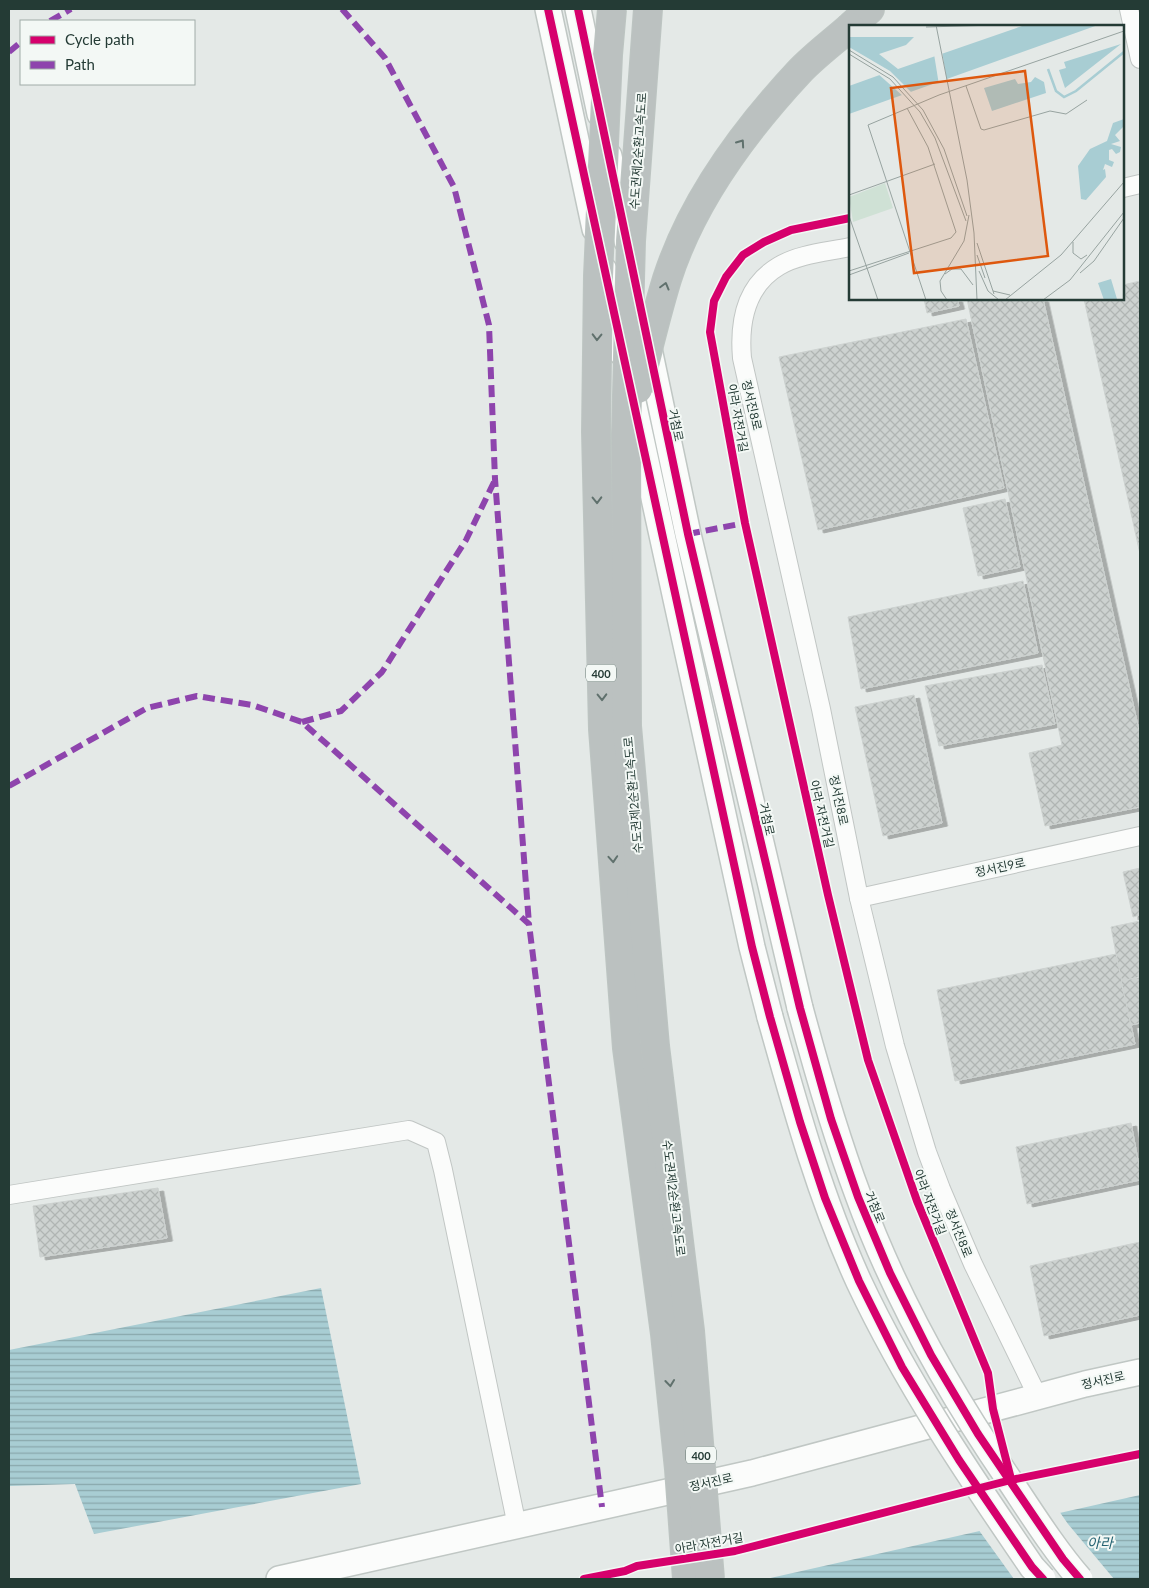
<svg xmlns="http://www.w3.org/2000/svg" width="1149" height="1588" viewBox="0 0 1149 1588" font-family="Lato,'Noto Sans KR',sans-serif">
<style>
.water{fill:url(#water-rules)}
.pier{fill:#e4e9e7}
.building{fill:url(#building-cross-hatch);stroke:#cdd2d0;filter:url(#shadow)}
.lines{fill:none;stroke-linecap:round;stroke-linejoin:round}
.street-casing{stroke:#c1c6c4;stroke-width:20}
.secondary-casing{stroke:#c0c7c4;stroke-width:28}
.highway-casing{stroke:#bdc5c2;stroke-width:30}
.street{stroke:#fbfcfb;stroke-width:18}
.secondary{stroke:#fbfcfb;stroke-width:25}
.highway{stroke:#bbc1c0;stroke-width:28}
.secondary-bridge-casing{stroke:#c0c7c4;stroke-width:28;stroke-linecap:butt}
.highway-bridge-casing{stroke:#bdc5c2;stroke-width:30;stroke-linecap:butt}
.secondary-bridge{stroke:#fbfcfb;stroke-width:25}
.highway-bridge{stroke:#bbc1c0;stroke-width:28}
.quiet{stroke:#8e44ad;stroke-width:6;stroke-dasharray:12 6;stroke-linecap:butt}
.cycleway-casing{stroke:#f3f8f5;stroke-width:11}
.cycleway{stroke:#d6006c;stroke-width:8}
.oneway{stroke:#60716d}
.labels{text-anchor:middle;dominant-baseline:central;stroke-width:4;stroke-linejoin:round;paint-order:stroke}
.shield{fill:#f3f8f5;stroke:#62746f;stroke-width:1}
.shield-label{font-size:11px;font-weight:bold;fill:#243b35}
.street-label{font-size:12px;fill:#243b35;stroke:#f3f8f5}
.water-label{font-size:14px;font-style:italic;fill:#236271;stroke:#f3f8f5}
.inset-river{fill:none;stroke:#a8cdd3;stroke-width:2.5}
.inset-road{fill:none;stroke:#97a3a0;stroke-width:1}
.view{fill:#de580e;fill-opacity:0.15;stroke:#de580e;stroke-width:2.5}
.inset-edge{fill:none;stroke:#243b35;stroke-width:2.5}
</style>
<defs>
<pattern id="water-rules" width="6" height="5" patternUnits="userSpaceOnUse" patternTransform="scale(1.25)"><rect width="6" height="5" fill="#a8cdd3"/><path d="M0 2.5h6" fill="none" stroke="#89a8ac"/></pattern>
<pattern id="building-cross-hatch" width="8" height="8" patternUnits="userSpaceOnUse" patternTransform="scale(1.25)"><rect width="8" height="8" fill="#cdd2d0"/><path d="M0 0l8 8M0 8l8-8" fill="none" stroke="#b0b5b3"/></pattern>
<filter id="shadow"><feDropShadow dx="5.5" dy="3" stdDeviation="0" flood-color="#0004"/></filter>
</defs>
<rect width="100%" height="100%" fill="#e4e9e7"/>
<g class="water">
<polygon points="321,1288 361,1484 94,1534 75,1484 9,1486 9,1350"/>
<polygon points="1140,1495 1140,1579 766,1579"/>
</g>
<polygon class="pier" points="1059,1511 1068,1524 1114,1579 1014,1579 978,1529"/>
<g class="building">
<polygon points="1140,281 1140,554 1084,299 1123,299 1123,285"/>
<polygon points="924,299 957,299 959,306 927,313"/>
<polygon points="967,299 1043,299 1140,735 1140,807 1045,826 1029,753 1062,745"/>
<polygon points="966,319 1004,488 818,530 779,357"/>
<polygon points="1005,499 1020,567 978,576 963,508"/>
<polygon points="1023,581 1038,653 861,689 848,617"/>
<polygon points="1042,665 1055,724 939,746 925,686"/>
<polygon points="914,695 942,823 883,836 855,707"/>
<polygon points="1140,868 1140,915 1133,917 1123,872"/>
<polygon points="1140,921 1140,977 1121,981 1111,927"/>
<polygon points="1116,954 1135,1044 955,1081 937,990"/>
<polygon points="1140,977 1140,1023 1131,1025 1121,981"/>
<polygon points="1131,1123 1140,1171 1140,1180 1027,1204 1016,1147"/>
<polygon points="158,1188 167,1238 40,1257 33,1206"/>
<polygon points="1140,1242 1140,1315 1044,1336 1030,1266"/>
</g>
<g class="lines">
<defs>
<g id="street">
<polyline points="1129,9 1140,59"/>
<polyline points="1123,188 1140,184"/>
<path d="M 850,247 C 827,252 799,254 779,266 C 745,286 739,323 742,358 L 821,709 L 859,898 L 895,1046 L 927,1152 L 941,1189 L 973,1264 L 1038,1397"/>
<polyline points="859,898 1140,836"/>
<polyline points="9,1195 409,1130 436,1142 443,1170 517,1526"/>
</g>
<g id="secondary">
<polyline points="548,9 595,229"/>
<polyline points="578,9 600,114"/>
<polyline points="609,156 627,241"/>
<polyline points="604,270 622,353"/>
<polyline points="648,344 688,534 800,1008"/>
<polyline points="633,402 752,947 770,1017"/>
<polyline points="279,1579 752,1473 1085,1384 1140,1372"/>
</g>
<polyline id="highway" points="851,26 870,9"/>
</defs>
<use href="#street" class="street-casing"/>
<use href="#secondary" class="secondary-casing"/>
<use href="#highway" class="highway-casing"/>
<use href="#street" class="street"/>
<use href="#secondary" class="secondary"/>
<use href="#highway" class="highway"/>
<defs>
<g id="secondary-bridge">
<path d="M 800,1008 C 817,1071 835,1134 858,1195 C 895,1297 949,1392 1010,1481 C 1032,1514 1054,1549 1080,1579"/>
<path d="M 770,1017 C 795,1106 820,1197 859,1282 C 907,1384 969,1475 1032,1567 L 1043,1579"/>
</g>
<g id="highway-bridge">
<polyline points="612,9 608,55 598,276 596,432 603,729 627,1048 665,1334 679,1469 687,1579"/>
<polyline points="648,9 631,241 626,434 627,726 655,1046 690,1331 710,1579"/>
<path d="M 638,389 C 647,353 656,315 667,279 C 692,201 744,131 799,72 C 814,56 833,42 850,27"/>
</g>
</defs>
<use href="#secondary-bridge" class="secondary-bridge-casing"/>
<use href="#highway-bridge" class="highway-bridge-casing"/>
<use href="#secondary-bridge" class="secondary-bridge"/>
<use href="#highway-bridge" class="highway-bridge"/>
<g class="quiet">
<polyline points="342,9 385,58 454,187 489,325 495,479 529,924"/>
<polyline points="50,21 71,9"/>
<polyline points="9,52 21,42"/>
<polyline points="688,534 745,523"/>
<polyline points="302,722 341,711 382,672 466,540 495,480"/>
<polyline points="9,786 147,708 197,696 252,705 302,722 529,924 602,1507"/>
</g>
<defs>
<g id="cycleway">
<polyline points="548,9 752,947 770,1017 800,1122 825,1198 859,1281 902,1367 959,1460 1032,1567 1043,1579"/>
<polyline points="578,9 688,534 800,1008 831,1119 858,1197 890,1273 931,1355 978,1434 1063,1559 1080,1579"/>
<polyline points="850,218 791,230 764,242 743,255 726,277 714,301 710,332 745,523 828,895 868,1060 917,1201 988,1373 993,1409 1010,1475"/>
<polyline points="584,1579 625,1571 637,1566 735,1551 1011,1480 1140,1454"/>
</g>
</defs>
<use href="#cycleway" class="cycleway-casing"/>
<use href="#cycleway" class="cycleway"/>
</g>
<defs><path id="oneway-chevron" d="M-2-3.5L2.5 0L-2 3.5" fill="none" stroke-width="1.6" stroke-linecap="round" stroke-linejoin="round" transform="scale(1.25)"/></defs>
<g class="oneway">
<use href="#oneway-chevron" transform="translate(741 143) rotate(-55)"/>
<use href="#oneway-chevron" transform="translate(665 286) rotate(-75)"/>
<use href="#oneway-chevron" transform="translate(597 337) rotate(91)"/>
<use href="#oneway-chevron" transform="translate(597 500) rotate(89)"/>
<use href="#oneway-chevron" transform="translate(602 697) rotate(89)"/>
<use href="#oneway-chevron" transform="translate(613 859) rotate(86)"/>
<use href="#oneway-chevron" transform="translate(670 1383) rotate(84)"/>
</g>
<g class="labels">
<g class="shield">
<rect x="586" y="664.5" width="30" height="17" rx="4"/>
<rect x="686" y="1446.5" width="30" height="17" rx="4"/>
</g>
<g class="shield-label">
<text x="601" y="673">400</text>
<text x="701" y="1455">400</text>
</g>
<g class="street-label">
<text transform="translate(638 151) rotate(-86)">수도권제2순환고속도로</text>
<text transform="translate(752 405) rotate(77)">정서진8로</text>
<text transform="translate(738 418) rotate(80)">아라 자전거길</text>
<text transform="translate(676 425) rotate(78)">거첨로</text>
<text transform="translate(633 795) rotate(-95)">수도권제2순환고속도로</text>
<text transform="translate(839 800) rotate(78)">정서진8로</text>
<text transform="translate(822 814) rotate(77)">아라 자전거길</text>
<text transform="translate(767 819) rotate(77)">거첨로</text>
<text transform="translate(1000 867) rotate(-12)">정서진9로</text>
<text transform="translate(674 1198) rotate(83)">수도권제2순환고속도로</text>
<text transform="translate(930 1202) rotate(69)">아라 자전거길</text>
<text transform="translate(875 1207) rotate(68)">거첨로</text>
<text transform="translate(959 1233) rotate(68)">정서진8로</text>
<text transform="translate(1103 1380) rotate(-13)">정서진로</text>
<text transform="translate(711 1482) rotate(-13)">정서진로</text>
<text transform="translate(709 1543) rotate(-10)">아라 자전거길</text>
</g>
<g class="water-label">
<text x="1100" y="1542">아라</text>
</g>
</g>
<g transform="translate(849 25)">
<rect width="275" height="275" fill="#e4e9e7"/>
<path d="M 36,158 L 44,183 L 4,197 L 0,172 Z" fill="#cfe1d5"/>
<path d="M 176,0 L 249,0 L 0,89 L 0,61 L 39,47 L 0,23 L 0,12 L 65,12 L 57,20 L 30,29 L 49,44 ZM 272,19 L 216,63 L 210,45 L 217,43 L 215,37 ZM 186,52 L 195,57 L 197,68 L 143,86 L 135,63 L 166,54 L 169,59 L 182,57 ZM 275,94 L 275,101 L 266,110 L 271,116 L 262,119 L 272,122 L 271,127 L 267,129 L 263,124 L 260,125 L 260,135 L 265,137 L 263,142 L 256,139 L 254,145 L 256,144 L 257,152 L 237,175 L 232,174 L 229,141 L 241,124 L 258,116 L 264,98 ZM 262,254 L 268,274 L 255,275 L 249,258 Z" fill="#a8cdd3"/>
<path d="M 0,22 L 41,46 L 64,69 L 55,72 L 28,48 L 34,46 L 0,25 ZM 93,26 L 98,57 L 90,60 L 85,29 Z" fill="#e4e9e7"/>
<path class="inset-river" d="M 199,44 L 207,66 L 215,72 L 227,66 L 275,27"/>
<path class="inset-road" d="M 87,0 L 118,155 L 125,208 L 128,275M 77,2 L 146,0M 0,25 L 44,52 L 74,85 L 95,124 L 118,191M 0,29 L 41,54 L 71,87 L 86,113 L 117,196M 117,61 L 132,104 L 135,105 L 201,86 L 217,89 L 238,75M 0,170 L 86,139M 0,191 L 29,275M 224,217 L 224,228 L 232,234 L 238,230M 128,218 L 145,269M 128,230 L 136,253M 0,246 L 102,213 L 107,207 L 79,122 L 58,83M 130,246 L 139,266 L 150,275M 231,248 L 245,236 L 275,193M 96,249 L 103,244 L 112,244 L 124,260M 0,250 L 60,228M 144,266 L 161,270M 77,275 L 19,100 L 90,70 L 275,6M 98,275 L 92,266 L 91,256 L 115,216 L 120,190M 156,275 L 212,230 L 275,157M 194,275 L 221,255 L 275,187"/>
<path class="view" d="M 176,46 L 199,231 L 65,248 L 42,63 Z"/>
<rect width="275" height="275" class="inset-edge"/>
</g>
<rect width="1149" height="1588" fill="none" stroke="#243b35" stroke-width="20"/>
<rect x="20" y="20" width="175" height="65" fill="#f3f8f5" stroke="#a0aca8"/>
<rect x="30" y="36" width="25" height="8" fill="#d6006c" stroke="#a0aca8"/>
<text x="65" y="45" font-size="15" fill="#243b35">Cycle path</text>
<rect x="30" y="61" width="25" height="8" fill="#8e44ad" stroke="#a0aca8"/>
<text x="65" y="70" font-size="15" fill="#243b35">Path</text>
</svg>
